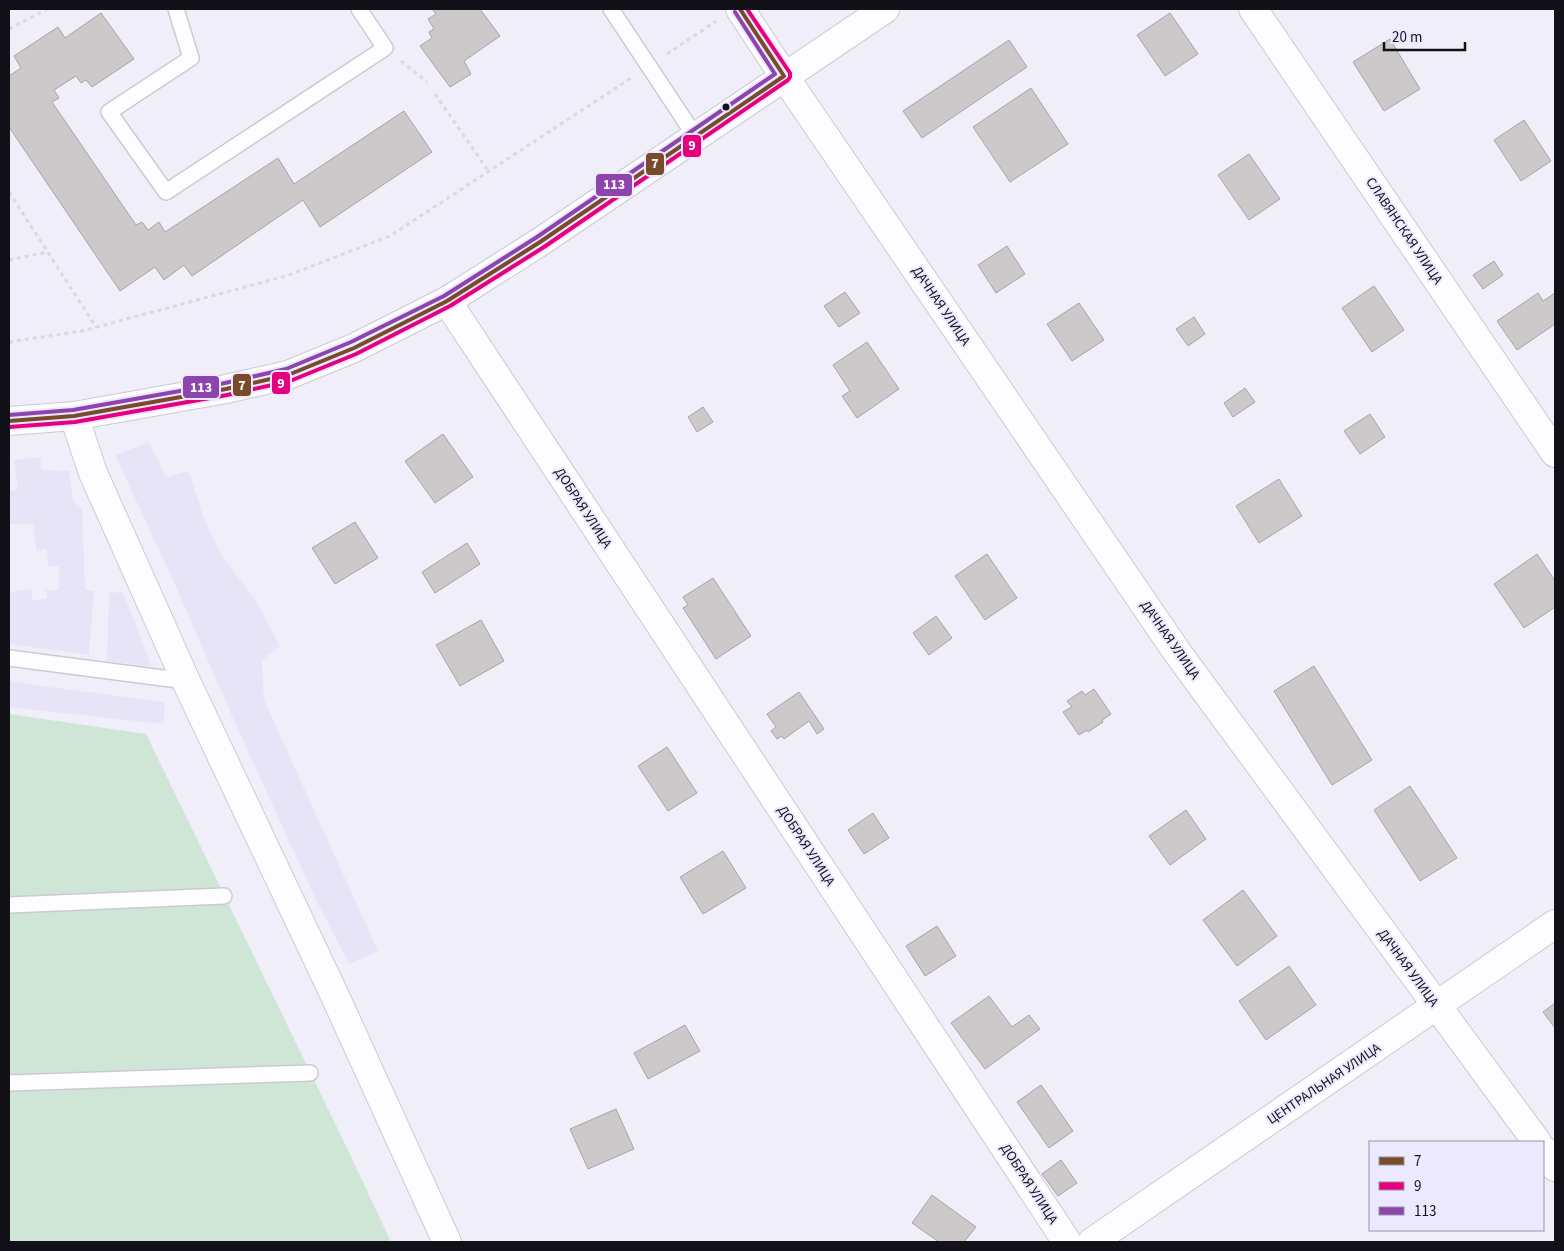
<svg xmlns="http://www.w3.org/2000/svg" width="1564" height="1251" viewBox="0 0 1564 1251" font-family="'Source Sans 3',sans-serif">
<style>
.built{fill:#e8e4f8}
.green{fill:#cfe5d5}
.building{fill:#cdc9cb;stroke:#a7a4a6}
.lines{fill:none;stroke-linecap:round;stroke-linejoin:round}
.service-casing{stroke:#cccad3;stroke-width:18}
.minor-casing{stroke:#cccad3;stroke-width:30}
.tertiary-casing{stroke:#cccad3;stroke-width:30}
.path{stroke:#dad9dc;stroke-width:3;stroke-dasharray:4 4;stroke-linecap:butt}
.service{stroke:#fdfcfe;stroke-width:15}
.minor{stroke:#fdfcfe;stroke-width:28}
.tertiary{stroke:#fdfcfe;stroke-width:28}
.bus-1-casing{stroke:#ece9fe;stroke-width:8}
.bus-2-casing{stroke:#ece9fe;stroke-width:8}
.bus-3-casing{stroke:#ece9fe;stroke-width:8}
.bus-1{stroke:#7a4b2a;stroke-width:4}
.bus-2{stroke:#e5007d;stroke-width:4}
.bus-3{stroke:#8e44ad;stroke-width:4}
.bus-dot{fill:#131118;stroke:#ece9fe;stroke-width:2}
.labels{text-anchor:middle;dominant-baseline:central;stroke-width:4;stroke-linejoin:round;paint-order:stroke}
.street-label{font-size:14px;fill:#131118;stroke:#ece9fe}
.line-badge{stroke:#ece9fe;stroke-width:2}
.badge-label{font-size:14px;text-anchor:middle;font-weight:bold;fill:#fff}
</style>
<rect width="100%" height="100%" fill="#f0eef9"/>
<g class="built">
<polygon points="149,442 166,477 189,471 203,516 221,554 257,602 280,646 262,660 264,700 378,951 349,964 314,896 232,716 177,589 115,455"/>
<polygon points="40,457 42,470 69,471 73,500 82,509 85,590 94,591 89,655 9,644 9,592 32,589 32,600 47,599 46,590 59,590 59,566 49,566 46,549 37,551 33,524 9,524 9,491 18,489 14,460"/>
<polygon points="109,592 123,593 152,667 107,661"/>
<polygon points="9,680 26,684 165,702 163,724 9,707"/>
</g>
<polygon class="green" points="9,714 146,734 346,1146 391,1242 9,1242"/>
<g class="building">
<polygon points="432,9 480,9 500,36 464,61 471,74 450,87 420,46 432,38 429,32 434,29 428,19 436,14"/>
<polygon points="101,13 134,59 92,87 86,80 81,83 76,76 54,90 59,98 52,102 136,225 142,222 148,230 159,222 165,232 278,158 294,184 404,111 432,152 320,227 303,200 192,276 184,265 164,280 155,267 120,291 9,127 9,76 21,68 14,56 58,27 65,38"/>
<polygon points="1170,13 1198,54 1165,76 1137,35"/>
<polygon points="1390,39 1420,89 1384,111 1353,62"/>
<polygon points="1009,40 1027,67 922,138 903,111"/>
<polygon points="1031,88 1068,144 1010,182 973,127"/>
<polygon points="1524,120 1551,161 1521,181 1494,140"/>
<polygon points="1249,154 1280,199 1249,220 1218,175"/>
<polygon points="1007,246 1025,274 996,293 978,265"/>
<polygon points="1494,261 1503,275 1483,289 1473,275"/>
<polygon points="1374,286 1404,330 1372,352 1342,308"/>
<polygon points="845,292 860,313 839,327 824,306"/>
<polygon points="1538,293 1543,301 1555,293 1555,324 1517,350 1497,321"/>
<polygon points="1079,303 1104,340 1072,361 1047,324"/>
<polygon points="1194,317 1205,334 1188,346 1176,329"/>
<polygon points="867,342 899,389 857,418 842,396 850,391 833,365"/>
<polygon points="1245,388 1255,402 1233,417 1224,403"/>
<polygon points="703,407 713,422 697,432 688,417"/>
<polygon points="1370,414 1385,437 1360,454 1344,431"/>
<polygon points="443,434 473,477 435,503 405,461"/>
<polygon points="1279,479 1302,516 1259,543 1236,506"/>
<polygon points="355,522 378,558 335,584 312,548"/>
<polygon points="467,543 480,564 435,593 422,572"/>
<polygon points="987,554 1017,598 985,620 955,576"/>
<polygon points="1537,554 1555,581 1555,607 1524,628 1494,584"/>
<polygon points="713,578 751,636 716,659 683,608 688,605 683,597"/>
<polygon points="936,616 952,638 929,655 913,633"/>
<polygon points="481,620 504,661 460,686 436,645"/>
<polygon points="1314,666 1372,760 1332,785 1274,691"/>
<polygon points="1094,689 1111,714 1102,720 1103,722 1088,732 1087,730 1079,735 1063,712 1072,707 1067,701 1082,691 1085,695"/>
<polygon points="799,692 824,729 817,734 809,721 784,739 782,736 777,739 771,731 776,727 767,714"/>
<polygon points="667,747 697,793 668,811 638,766"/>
<polygon points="1410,786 1457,858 1420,881 1374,810"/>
<polygon points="1186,810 1206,839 1170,865 1149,836"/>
<polygon points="873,813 889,838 864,854 848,830"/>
<polygon points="723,851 746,888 703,914 680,877"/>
<polygon points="1243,890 1277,936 1237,966 1203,920"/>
<polygon points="937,926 956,956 925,976 906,946"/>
<polygon points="1289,966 1316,1005 1266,1040 1239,1001"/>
<polygon points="989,996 1012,1027 1029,1015 1040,1029 985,1069 951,1023"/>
<polygon points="1555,1003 1555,1028 1543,1012"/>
<polygon points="685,1025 700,1051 648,1079 634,1053"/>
<polygon points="1041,1085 1073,1131 1049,1148 1017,1102"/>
<polygon points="616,1109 634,1149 588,1169 570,1129"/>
<polygon points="1061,1160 1077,1183 1058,1196 1042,1174"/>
<polygon points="932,1195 976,1227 964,1242 939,1242 912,1223"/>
</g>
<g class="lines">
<defs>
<g id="service">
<polyline points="176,9 191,58 109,112 166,192 385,48 359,9"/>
<polyline points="611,9 695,136"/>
<polyline points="9,658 186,681"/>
<polyline points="9,905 224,896"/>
<polyline points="9,1083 310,1073"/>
</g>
<g id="minor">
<polyline points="1253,9 1555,453"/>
<polyline points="784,76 1177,652 1537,1142"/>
<polyline points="447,301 1067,1242"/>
<polyline points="74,416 93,473 186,681 335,996 447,1242"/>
<polyline points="1543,1150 1555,1167"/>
<polyline points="1092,1242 1555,924"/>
</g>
<g id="tertiary">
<polyline points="740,9 784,76"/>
<polyline points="9,421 74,416 226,389 288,375 354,348 447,301 540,242 885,9"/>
</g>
</defs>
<use href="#service" class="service-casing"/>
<use href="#minor" class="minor-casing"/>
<use href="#tertiary" class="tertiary-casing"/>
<g class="path">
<polyline points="9,29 47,9"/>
<polyline points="667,54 716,21"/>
<polyline points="401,61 427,82"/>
<polyline points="435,94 489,172"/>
<polyline points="9,192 96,327"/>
<polyline points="9,260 47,252"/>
<polyline points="9,342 82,331 286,276 390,236 631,78"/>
</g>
<use href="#service" class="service"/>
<use href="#minor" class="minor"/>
<use href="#tertiary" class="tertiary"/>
<defs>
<polyline id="bus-1" points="9,421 74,416 226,389 288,375 354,348 447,301 540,242 784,76 740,9"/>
<polyline id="bus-2" points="9,427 75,422 227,395 290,381 356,354 450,306 544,247 788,80 790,77 790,73 747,9"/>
<polyline id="bus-3" points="9,415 73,410 225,383 286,369 351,342 444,296 537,237 775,74 735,12"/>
</defs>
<use href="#bus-1" class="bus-1-casing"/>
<use href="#bus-2" class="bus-2-casing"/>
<use href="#bus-3" class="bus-3-casing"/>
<use href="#bus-1" class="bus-1"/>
<use href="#bus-2" class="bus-2"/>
<use href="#bus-3" class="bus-3"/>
</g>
<circle class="bus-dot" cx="726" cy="107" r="4.5"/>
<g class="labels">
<g class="street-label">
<text transform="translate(1404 231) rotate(56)">СЛАВЯНСКАЯ УЛИЦА</text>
<text transform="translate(941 306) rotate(56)">ДАЧНАЯ УЛИЦА</text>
<text transform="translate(583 508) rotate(57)">ДОБРАЯ УЛИЦА</text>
<text transform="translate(1170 640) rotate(55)">ДАЧНАЯ УЛИЦА</text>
<text transform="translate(806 846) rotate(57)">ДОБРАЯ УЛИЦА</text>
<text transform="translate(1408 968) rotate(54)">ДАЧНАЯ УЛИЦА</text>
<text transform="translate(1324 1084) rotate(-34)">ЦЕНТРАЛЬНАЯ УЛИЦА</text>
<text transform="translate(1029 1184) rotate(57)">ДОБРАЯ УЛИЦА</text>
</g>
</g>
<g class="line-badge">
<rect x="682" y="134" width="20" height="24" rx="5" fill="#e5007d"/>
<rect x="645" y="152" width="20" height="24" rx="5" fill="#7a4b2a"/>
<rect x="595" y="173" width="38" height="24" rx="5" fill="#8e44ad"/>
<rect x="271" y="371" width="20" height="24" rx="5" fill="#e5007d"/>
<rect x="232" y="373" width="20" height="24" rx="5" fill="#7a4b2a"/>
<rect x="182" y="375" width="38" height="24" rx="5" fill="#8e44ad"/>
</g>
<g class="badge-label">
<text x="692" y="150">9</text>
<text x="655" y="168">7</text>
<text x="614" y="189">113</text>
<text x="281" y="388">9</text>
<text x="242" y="390">7</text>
<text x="201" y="392">113</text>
</g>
<rect width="1564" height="1251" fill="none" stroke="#131118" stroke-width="20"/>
<rect x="1369" y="1141" width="175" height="90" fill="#ece9fe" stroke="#9593a2"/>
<rect x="1379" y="1157" width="25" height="8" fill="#7a4b2a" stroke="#9593a2"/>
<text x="1414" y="1166" font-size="15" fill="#131118">7</text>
<rect x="1379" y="1182" width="25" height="8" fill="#e5007d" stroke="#9593a2"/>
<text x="1414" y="1191" font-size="15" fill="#131118">9</text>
<rect x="1379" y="1207" width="25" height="8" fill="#8e44ad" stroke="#9593a2"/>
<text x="1414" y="1216" font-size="15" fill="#131118">113</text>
<path d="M1384 42v8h81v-8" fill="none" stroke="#131118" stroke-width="2.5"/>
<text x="1392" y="42" font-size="15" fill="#131118" stroke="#ece9fe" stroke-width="4" paint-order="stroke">20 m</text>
</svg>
